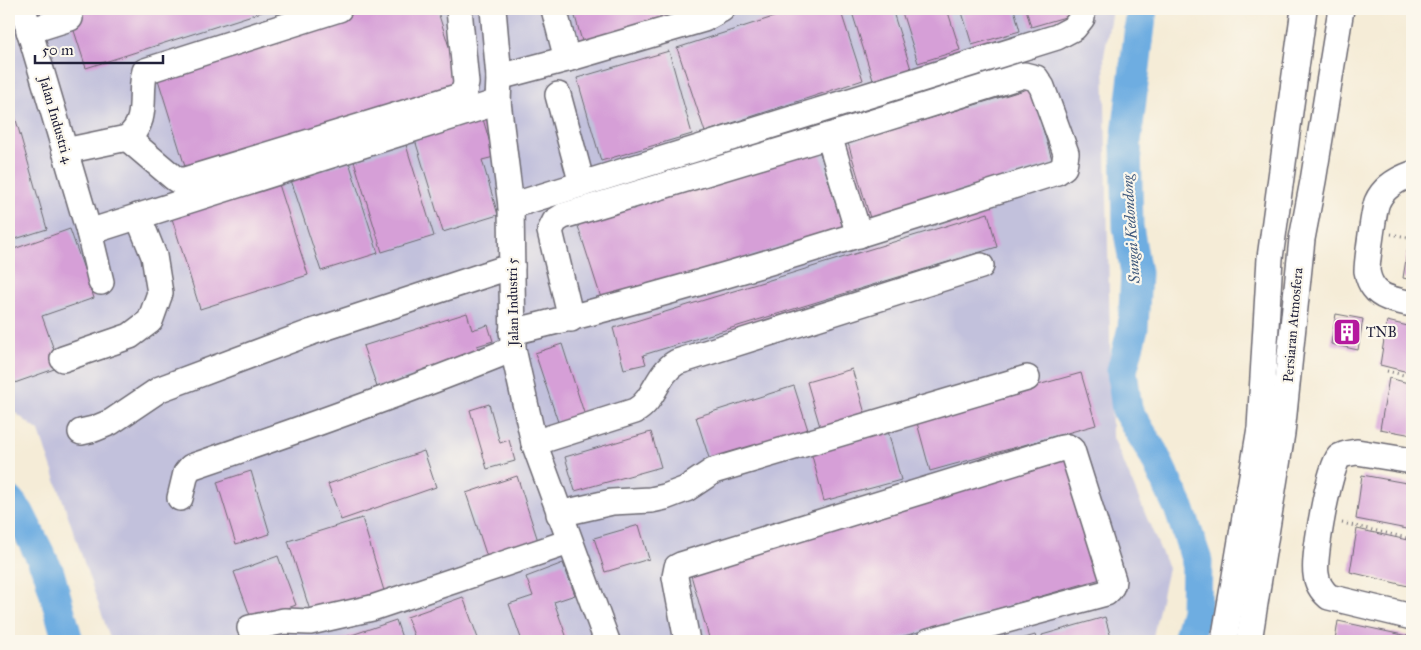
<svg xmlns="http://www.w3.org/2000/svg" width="1421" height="650" viewBox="0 0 1421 650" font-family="'IM FELL Great Primer',serif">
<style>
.industrial{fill:#c2c1dc}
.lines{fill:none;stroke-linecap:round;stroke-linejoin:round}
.river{stroke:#6eade1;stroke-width:31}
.building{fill:#d69fd7}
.minor-casing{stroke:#6c6972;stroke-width:28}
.path{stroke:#6c6972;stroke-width:3;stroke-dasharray:1 4;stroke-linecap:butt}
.minor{stroke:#fff;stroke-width:25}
.labels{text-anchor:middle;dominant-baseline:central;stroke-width:4.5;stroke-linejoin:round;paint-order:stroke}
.street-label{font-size:14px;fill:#22223b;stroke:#fbf7ec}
.poi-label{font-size:14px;fill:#22223b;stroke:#fbf7ec;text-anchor:start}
.water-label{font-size:15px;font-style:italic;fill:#405a7d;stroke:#fbf7ec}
</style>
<rect width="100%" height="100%" fill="#fbf7ec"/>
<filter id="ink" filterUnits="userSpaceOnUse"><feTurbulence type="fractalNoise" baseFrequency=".02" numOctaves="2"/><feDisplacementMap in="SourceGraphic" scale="10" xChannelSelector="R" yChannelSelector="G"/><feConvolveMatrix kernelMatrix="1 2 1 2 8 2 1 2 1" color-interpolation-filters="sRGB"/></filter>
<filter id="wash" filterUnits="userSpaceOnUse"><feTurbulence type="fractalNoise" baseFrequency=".0096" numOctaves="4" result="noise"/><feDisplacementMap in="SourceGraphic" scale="20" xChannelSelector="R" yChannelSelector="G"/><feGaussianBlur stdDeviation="1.12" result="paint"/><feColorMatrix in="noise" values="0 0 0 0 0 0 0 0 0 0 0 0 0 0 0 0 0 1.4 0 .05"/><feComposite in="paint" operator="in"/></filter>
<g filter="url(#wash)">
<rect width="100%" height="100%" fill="#f5ecd7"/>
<polygon class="industrial" points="9,9 1112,9 1104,56 1112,435 1168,568 1152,641 111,641 39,431 9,408"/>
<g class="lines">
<g class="river">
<polyline points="1142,9 1126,142 1128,227 1136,273 1133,328 1122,371 1127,410 1153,453 1179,508 1197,561 1196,610 1188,641"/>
<polyline points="9,501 19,513 49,573 68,641"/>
</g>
</g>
<g id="blocks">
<g class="building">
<polygon points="67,9 271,9 86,68"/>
<polygon points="361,9 437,9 462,88 187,173 156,73"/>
<polygon points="573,9 700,9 583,45"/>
<polygon points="798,9 840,9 863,80 705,132 677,48"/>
<polygon points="851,9 892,9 911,69 873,80"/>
<polygon points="901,9 947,9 960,50 918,63"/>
<polygon points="961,9 1014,9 1020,31 972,45"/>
<polygon points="1026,9 1070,9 1072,15 1031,27"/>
<polygon points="669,51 692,134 601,161 577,78"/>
<polygon points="1031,88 1053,163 870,218 848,143"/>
<polygon points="12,106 47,229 9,241 9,107"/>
<polygon points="483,119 494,157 482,160 498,215 443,232 415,140"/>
<polygon points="406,145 434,236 382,252 354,161"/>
<polygon points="819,149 843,228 602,301 577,223"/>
<polygon points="349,162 378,253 321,271 291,180"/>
<polygon points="277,178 308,275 200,309 170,212"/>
<polygon points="988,213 997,247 643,355 646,364 624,369 613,328"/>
<polygon points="70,229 94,298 42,316 60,367 9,385 9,243 11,250"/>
<polygon points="1409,241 1412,242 1412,280 1403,278"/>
<polygon points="467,313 472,330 488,325 493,341 477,346 480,354 377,387 363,346"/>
<polygon points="1336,314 1363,319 1358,350 1331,344"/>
<polygon points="1387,321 1412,327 1412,373 1380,365"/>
<polygon points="562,344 586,419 560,428 535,353"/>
<polygon points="852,369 866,417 821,430 807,382"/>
<polygon points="1081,373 1096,425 930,471 916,419"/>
<polygon points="1389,378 1412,384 1412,435 1380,429"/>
<polygon points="794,386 808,430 710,461 696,417"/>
<polygon points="489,404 500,443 509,440 515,461 487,469 470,410"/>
<polygon points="888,431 901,480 824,501 811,452"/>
<polygon points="651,432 661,467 575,491 565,457"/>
<polygon points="424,451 436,487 341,520 328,484"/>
<polygon points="1067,454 1104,578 887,641 710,641 688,565"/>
<polygon points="251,471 270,534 236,544 217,482"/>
<polygon points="1362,475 1412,484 1412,530 1356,519"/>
<polygon points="517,476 540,547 489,563 466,493"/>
<polygon points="362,518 385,594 312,617 288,541"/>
<polygon points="639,525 649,559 605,572 594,538"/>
<polygon points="1357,529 1412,541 1412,587 1350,572"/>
<polygon points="278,556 296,605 252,621 234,572"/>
<polygon points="563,563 575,595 554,602 568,641 522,641 509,604 533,596 526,577"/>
<polygon points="463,597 479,641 416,641 407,617"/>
<polygon points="1105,617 1112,641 1043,641 1042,635"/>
<polygon points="396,620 403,641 341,641 340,639"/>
<polygon points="1338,621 1412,637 1412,641 1335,641"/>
<polygon points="1035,635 1037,641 1015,641"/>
</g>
</g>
</g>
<g filter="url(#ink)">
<use href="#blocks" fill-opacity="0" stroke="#6c6972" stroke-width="1"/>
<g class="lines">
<defs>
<g id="minor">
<polyline points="23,9 89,232 101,282"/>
<polyline points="493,9 499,77 498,102 511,206 513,349 534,443 607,641"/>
<polyline points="554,9 567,59"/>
<polyline points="29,31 70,18"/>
<polyline points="499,77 567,59 704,19 722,9"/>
<polyline points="558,95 582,184"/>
<polyline points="829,136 859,235"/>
<polyline points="127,138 173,177 177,180 185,180 457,97 464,92 466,83 459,9"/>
<path d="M 65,151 L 127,138 C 150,121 138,94 145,71 L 339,9"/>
<path d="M 1412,174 C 1398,179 1383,188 1377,202 C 1374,209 1367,262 1367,271 C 1368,277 1370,283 1374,288 C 1382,299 1399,301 1412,304"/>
<polyline points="511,206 1057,37 1074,28 1082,18 1081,9"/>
<polyline points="89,232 498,102"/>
<path d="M 512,332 C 696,289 876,229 1057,172 L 1064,167 L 1066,153 L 1042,87 L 1036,78 L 1024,75 L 829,136 L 563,216 L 555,221 L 550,231 L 571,319"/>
<polyline points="63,359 130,336 150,321 160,293 154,256 138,216"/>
<polyline points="81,432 94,429 111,422 160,389 312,332 512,266"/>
<path d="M 534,443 L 635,411 C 655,400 657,373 677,362 L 981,266"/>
<path d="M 1412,461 L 1357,452 C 1351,453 1344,453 1339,457 C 1329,468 1313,558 1316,574 C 1317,584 1322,591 1329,597 L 1412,617"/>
<path d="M 180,498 L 186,473 L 191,467 C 299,430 407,392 513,349"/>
<polyline points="559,514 612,502 651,500 665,497 686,489 713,471 1027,378"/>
<polyline points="250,628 284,621 310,622 372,608 569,542"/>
<path d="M 687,641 L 675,577 L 677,567 L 681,565 L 1062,448 L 1068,447 L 1072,450 L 1113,580 C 1113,586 1111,589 1106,593 L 929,641"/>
<polyline points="1224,641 1260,428 1270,258 1304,9"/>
<polyline points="1249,641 1282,433 1302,239 1313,181 1341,9"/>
</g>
</defs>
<use href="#minor" class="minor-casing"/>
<g class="path">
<polyline points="1391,234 1412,238"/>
<polyline points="1387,371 1412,377"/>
<polyline points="1342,523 1412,539"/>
</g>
<use href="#minor" class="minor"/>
</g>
</g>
<defs>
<symbol id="building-square" viewBox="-11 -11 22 22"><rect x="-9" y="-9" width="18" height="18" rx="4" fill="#b5179e" stroke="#fbf7ec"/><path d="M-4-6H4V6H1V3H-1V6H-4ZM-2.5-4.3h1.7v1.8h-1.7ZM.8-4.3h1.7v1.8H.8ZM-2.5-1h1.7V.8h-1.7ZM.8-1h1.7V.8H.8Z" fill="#fff"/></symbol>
</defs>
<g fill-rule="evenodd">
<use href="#building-square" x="1331" y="316" width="32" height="32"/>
</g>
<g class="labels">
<g class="street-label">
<text transform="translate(56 120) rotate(74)">Jalan Industri 4</text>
<text transform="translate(513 302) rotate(-91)">Jalan Industri 5</text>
<text transform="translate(1293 325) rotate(-85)">Persiaran Atmosfera</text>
</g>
<g class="poi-label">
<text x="1366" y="332">TNB</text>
</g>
<g class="water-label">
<text transform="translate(1131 229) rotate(-94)">Sungai Kedondong</text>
</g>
</g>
<rect width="1421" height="650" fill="none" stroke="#fbf7ec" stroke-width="30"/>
<path d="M35 55v8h128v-8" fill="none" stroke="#22223b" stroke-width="2.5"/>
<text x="42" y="55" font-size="15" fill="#22223b" stroke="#fbf7ec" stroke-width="4" paint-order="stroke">50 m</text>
</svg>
